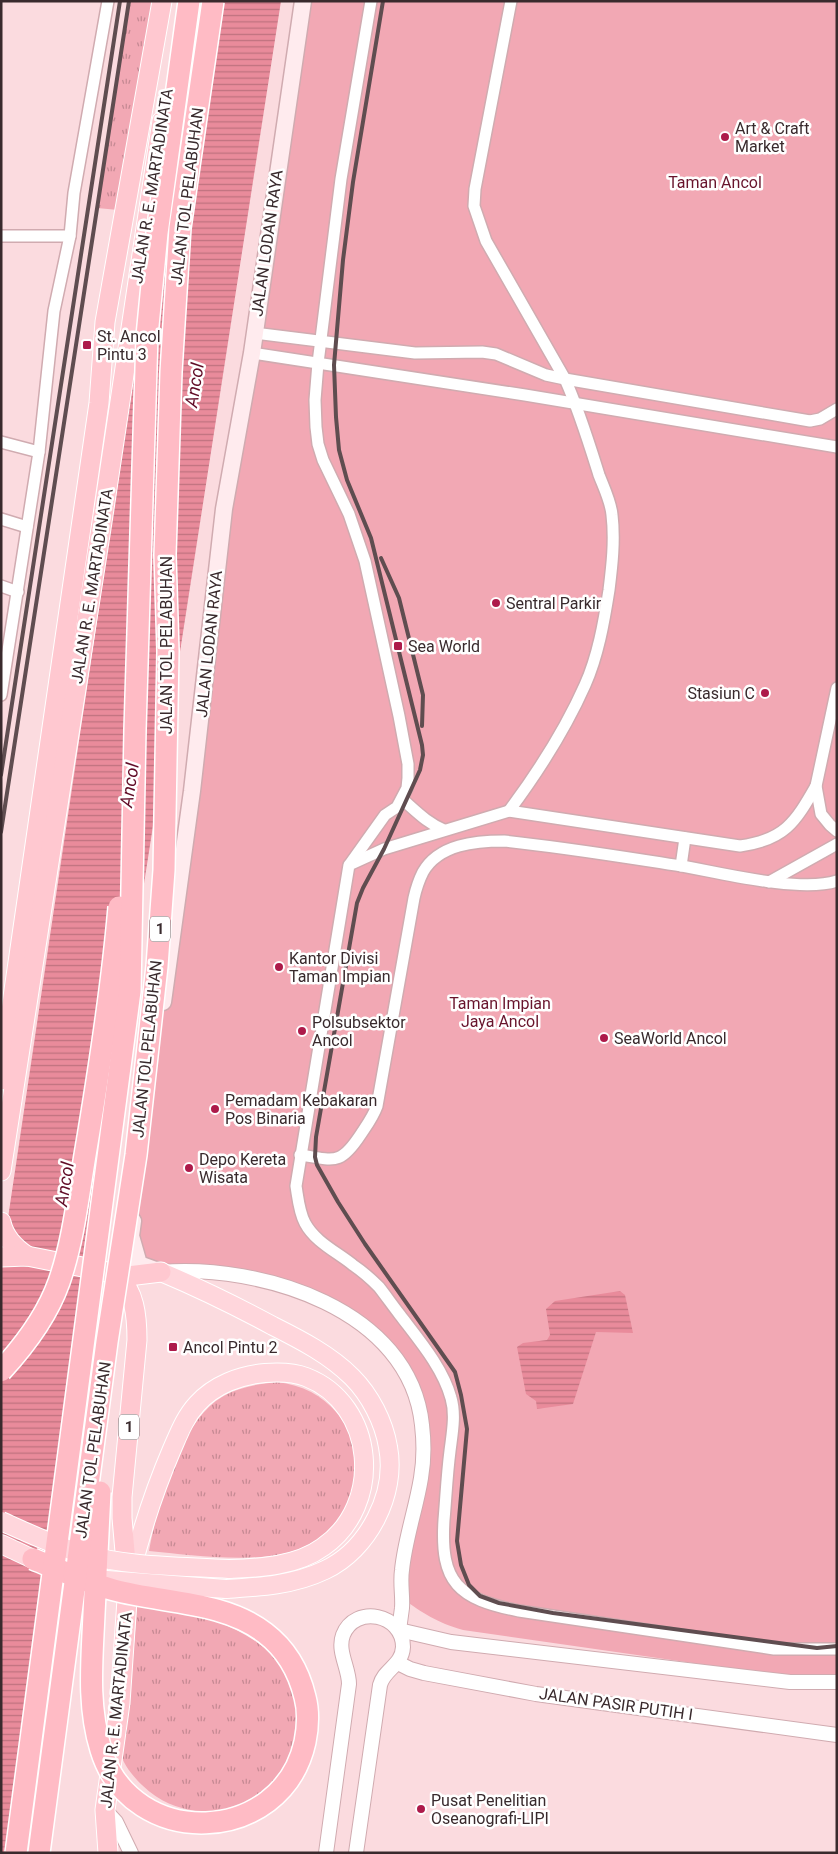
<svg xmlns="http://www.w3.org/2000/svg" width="838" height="1854" viewBox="0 0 838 1854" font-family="Roboto,sans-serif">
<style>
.grass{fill:url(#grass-tufts)}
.park{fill:#f2a8b4}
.water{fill:url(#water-rules)}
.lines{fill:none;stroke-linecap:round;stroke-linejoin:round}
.minor-casing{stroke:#d0abb0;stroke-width:14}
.tertiary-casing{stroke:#d0abb0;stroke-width:16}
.secondary-casing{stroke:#d0abb0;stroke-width:19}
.primary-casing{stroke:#fff;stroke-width:20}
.trunk-casing{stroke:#fff;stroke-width:21}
.minor{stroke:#fff;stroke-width:11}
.tertiary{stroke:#fff;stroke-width:14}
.secondary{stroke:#ffebee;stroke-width:16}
.primary{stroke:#ffd6dc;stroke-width:18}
.trunk{stroke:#ffc8d0;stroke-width:19}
.rail{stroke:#5f4d50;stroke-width:4}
.primary-bridge-casing{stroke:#fff;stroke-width:20;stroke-linecap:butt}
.motorway-bridge-casing{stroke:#fff;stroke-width:24;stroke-linecap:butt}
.primary-bridge{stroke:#ffd6dc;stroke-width:18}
.motorway-bridge{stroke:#ffbbc5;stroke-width:21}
.poi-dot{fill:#ad1a4a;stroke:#fff;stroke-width:2}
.labels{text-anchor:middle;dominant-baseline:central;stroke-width:5;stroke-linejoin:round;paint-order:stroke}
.shield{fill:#fff;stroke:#746a6c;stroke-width:1}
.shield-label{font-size:15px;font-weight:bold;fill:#392a2d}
.poi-label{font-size:16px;fill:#392a2d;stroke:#fff;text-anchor:start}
.park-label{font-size:16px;fill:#68142c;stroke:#fff}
.street-label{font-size:16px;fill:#392a2d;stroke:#fff}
.water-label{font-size:18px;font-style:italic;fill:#610c27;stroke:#fff}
</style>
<defs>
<pattern id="grass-tufts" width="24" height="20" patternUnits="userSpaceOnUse" patternTransform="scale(1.25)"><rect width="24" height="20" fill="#f2a8b4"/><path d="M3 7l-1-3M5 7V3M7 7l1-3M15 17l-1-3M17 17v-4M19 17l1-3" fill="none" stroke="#c58993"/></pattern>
<pattern id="water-rules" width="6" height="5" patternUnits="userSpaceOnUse" patternTransform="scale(1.25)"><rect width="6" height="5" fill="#e98b9b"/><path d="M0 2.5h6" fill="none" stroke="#be727f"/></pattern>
</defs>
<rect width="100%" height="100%" fill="#fbdbdf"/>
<g class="grass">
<polygon points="129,1 162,1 129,211 97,208"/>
<path d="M 277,1382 C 368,1392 386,1509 304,1547 C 263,1566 193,1555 149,1551 C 157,1506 180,1421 222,1397 C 239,1387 258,1384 277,1382 Z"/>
<path d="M 137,1605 C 176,1612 218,1616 252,1639 C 261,1645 271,1652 277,1661 C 297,1687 305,1732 289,1761 C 285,1769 273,1786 266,1791 C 262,1795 255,1797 250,1800 C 243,1803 236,1808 229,1810 C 205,1815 177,1810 157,1797 C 143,1788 123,1768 120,1751 C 118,1743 127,1710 128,1699 C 132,1668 135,1637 137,1605 Z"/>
</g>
<path class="park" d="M 304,1 L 837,1 L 837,1674 L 821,1676 L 776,1675 L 463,1630 C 436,1622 424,1614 402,1598 L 422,1426 L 389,1348 L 299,1292 L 147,1268 L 131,1236 L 189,811 Z"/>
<g class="water">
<polygon points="221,1 281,1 87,1251 6,1853 1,1853 1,1265 134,372"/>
<polygon points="620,1291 625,1295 633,1333 596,1332 573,1404 537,1409 536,1401 526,1394 517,1347 523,1343 547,1340 550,1335 546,1309 555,1301"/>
</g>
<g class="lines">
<defs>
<g id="minor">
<polyline points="1,236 70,236"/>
<polyline points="254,333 415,353 482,352 496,354 546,375 565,379 810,421 820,419 837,409"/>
<polyline points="252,353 525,395 837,447"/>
<polyline points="1,442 39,452"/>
<polyline points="1,519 27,527"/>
<polyline points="1,586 18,592"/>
<polyline points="837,688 816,786 821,814 830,825 837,831"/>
<polyline points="1,695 39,452 54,311 70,236 74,193 108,1"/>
<path d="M 816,786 C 795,823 784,840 740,846 L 509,811 L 384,849 L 349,865 L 296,1186 C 298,1198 299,1212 305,1223 C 315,1242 337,1252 353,1265 C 362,1271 371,1279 379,1287 C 386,1296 393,1306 400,1315 C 419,1340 443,1368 451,1398 C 456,1415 452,1434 450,1451 C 447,1474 446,1497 444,1520 C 440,1583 458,1599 519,1611 L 774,1649 L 837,1649"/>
<path d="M 402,799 C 416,811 427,823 444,830"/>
<path d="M 509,811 C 538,772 565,730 585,685 C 598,656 604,622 609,590 C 612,566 615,540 612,515 C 611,502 604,488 599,475 C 589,443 579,410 565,379 L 486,241 L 474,206 L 475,189 L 511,1"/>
<polyline points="350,864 385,815 397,807 407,788 408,778 408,764 399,716 365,561 349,514 323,460 318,444 316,427 315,400 318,363 341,179 371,1"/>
<polyline points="681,866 685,838"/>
<polyline points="769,882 837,844"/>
<path d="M 300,1155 C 335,1160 340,1166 361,1134 C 367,1125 373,1117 377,1106 L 414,898 C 416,889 419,880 423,872 C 439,844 476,841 504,841 C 563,847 623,857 682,866 C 721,873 801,893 837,881"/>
</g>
<g id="tertiary">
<path d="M 161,1272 C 261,1264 410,1309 422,1425 C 424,1442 424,1461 421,1478 C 416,1509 405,1539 402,1570 C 400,1583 403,1596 402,1608 C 401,1615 400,1623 399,1630 L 451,1642 L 790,1682 L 837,1682"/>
<polyline points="398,1663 410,1669 424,1673 536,1694 837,1735"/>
<polyline points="105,1810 116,1822 131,1853"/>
<path d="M 326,1853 L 349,1684 C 349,1668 337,1651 343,1635 C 355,1604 403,1614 403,1647 C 402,1666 384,1669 380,1685 L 356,1853"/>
</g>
<g id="secondary">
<polyline points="163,1002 192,791 224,509 252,353 303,1"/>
<polyline points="133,1221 131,1236 139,1264 161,1272"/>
</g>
<g id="primary">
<path d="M 161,1272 C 199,1288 236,1306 273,1326 C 301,1340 330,1355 352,1377 C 370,1395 384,1422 388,1447 C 397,1494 368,1550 325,1570 C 294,1585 260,1587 226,1589"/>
<polyline points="1,1544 33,1559"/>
<path d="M 130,1578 C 140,1534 154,1491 172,1449 C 179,1433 185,1417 197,1404 C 214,1385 240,1375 265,1373 C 278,1372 293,1372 306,1377 C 376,1404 384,1505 323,1547 C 297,1566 260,1568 229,1569"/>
</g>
<g id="trunk">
<polyline points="1,1080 99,403 105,322 162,1"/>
<polyline points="1,1171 102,522 162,121"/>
<path d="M 1,1222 C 4,1237 15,1248 27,1256"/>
<polyline points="1,1257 27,1256 128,1276 161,1272"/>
<path d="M 108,1853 L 105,1810 L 120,1703 L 128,1585 L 122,1518 L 122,1497 L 137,1340 C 137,1317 135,1290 116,1275"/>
</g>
</defs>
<use href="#minor" class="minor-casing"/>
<use href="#tertiary" class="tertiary-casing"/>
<use href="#secondary" class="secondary-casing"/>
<use href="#primary" class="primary-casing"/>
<use href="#trunk" class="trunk-casing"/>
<use href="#minor" class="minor"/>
<use href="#tertiary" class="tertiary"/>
<use href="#secondary" class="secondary"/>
<use href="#primary" class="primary"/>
<use href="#trunk" class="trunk"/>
<g class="rail">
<polyline points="383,1 353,182 343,260 334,365 336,417 339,450 347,480 371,538 422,745 423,755 420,770 384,849 363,888 357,903 316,1137 315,1157 317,1165 338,1202 365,1244 455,1372 461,1395 467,1429 457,1541 461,1565 469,1585 480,1596 499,1603 553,1613 817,1648 837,1646"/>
<polyline points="381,558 399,598 423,695 422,726"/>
<polyline points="1,775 120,1"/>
<polyline points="1,832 129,1"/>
</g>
<defs>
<g id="primary-bridge">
<path d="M 1,1521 C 28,1533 55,1546 83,1554 C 130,1567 181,1566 229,1569"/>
<polyline points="107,1580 226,1589"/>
</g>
<g id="motorway-bridge">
<path d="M 1,1371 C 25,1345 47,1316 59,1282 C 73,1242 78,1197 85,1155 C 99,1072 112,990 119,907"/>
<path d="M 33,1559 C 60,1570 86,1582 114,1590 C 162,1603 224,1601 265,1633 C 286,1649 299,1672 305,1697 C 309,1712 308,1727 305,1742 C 282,1846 132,1851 101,1750 C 87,1705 92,1660 94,1614 C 96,1574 98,1533 100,1492"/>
<polyline points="16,1853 130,991 135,730 147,336 157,233 189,1"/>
<polyline points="39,1853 107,1342 136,1155 157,966 164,870 168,651 165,555 171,372 180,228 213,1"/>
</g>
</defs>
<use href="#primary-bridge" class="primary-bridge-casing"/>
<use href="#motorway-bridge" class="motorway-bridge-casing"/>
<use href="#primary-bridge" class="primary-bridge"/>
<use href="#motorway-bridge" class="motorway-bridge"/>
</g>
<g class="poi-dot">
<circle cx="725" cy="137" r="5"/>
<rect x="82" y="340" width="10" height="10" rx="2.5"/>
<circle cx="496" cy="603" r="5"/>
<rect x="393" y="641" width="10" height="10" rx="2.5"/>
<circle cx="765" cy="693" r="5"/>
<circle cx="279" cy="967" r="5"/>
<circle cx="302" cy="1031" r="5"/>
<circle cx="604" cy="1038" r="5"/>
<circle cx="215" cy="1109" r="5"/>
<circle cx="189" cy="1168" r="5"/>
<rect x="168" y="1342" width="10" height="10" rx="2.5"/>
<circle cx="421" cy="1809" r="5"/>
</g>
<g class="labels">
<g class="shield">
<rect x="150" y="916.5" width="20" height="25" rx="4"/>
<rect x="119" y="1414.5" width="20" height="25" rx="4"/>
</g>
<g class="shield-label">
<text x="160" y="929">1</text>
<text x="129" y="1427">1</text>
</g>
<g class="poi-label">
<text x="735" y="128">Art &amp; Craft<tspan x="735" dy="18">Market</tspan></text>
<text x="97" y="336">St. Ancol<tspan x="97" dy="18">Pintu 3</tspan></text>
<text x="506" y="603">Sentral Parkir</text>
<text x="408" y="646">Sea World</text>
<text x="755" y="693" text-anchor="end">Stasiun C</text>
<text x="289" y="958">Kantor Divisi<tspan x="289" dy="18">Taman Impian</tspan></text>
<text x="312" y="1022">Polsubsektor<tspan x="312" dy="18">Ancol</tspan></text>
<text x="614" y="1038">SeaWorld Ancol</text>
<text x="225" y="1100">Pemadam Kebakaran<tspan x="225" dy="18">Pos Binaria</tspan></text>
<text x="199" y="1159">Depo Kereta<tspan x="199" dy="18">Wisata</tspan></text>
<text x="183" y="1347">Ancol Pintu 2</text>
<text x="431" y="1800">Pusat Penelitian<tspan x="431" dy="18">Oseanografi-LIPI</tspan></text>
</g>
<g class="park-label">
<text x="715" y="182">Taman Ancol</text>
<text x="500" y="1003">Taman Impian<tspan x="500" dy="18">Jaya Ancol</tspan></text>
</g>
<g class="street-label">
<text transform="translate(152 186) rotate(-81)">JALAN R. E. MARTADINATA</text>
<text transform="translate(187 196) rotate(-83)">JALAN TOL PELABUHAN</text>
<text transform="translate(267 243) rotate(-82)">JALAN LODAN RAYA</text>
<text transform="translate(92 586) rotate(-81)">JALAN R. E. MARTADINATA</text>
<text transform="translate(209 644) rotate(-84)">JALAN LODAN RAYA</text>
<text transform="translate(166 645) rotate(-90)">JALAN TOL PELABUHAN</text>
<text transform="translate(147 1049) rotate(-84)">JALAN TOL PELABUHAN</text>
<text transform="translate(93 1450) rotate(-82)">JALAN TOL PELABUHAN</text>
<text transform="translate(616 1704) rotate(8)">JALAN PASIR PUTIH I</text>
<text transform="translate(116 1710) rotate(-84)">JALAN R. E. MARTADINATA</text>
</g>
<g class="water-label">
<text transform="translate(194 385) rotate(-81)">Ancol</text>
<text transform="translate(129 785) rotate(-81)">Ancol</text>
<text transform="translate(64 1184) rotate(-81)">Ancol</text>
</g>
</g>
<rect width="838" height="1854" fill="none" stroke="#392a2d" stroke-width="5"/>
</svg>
